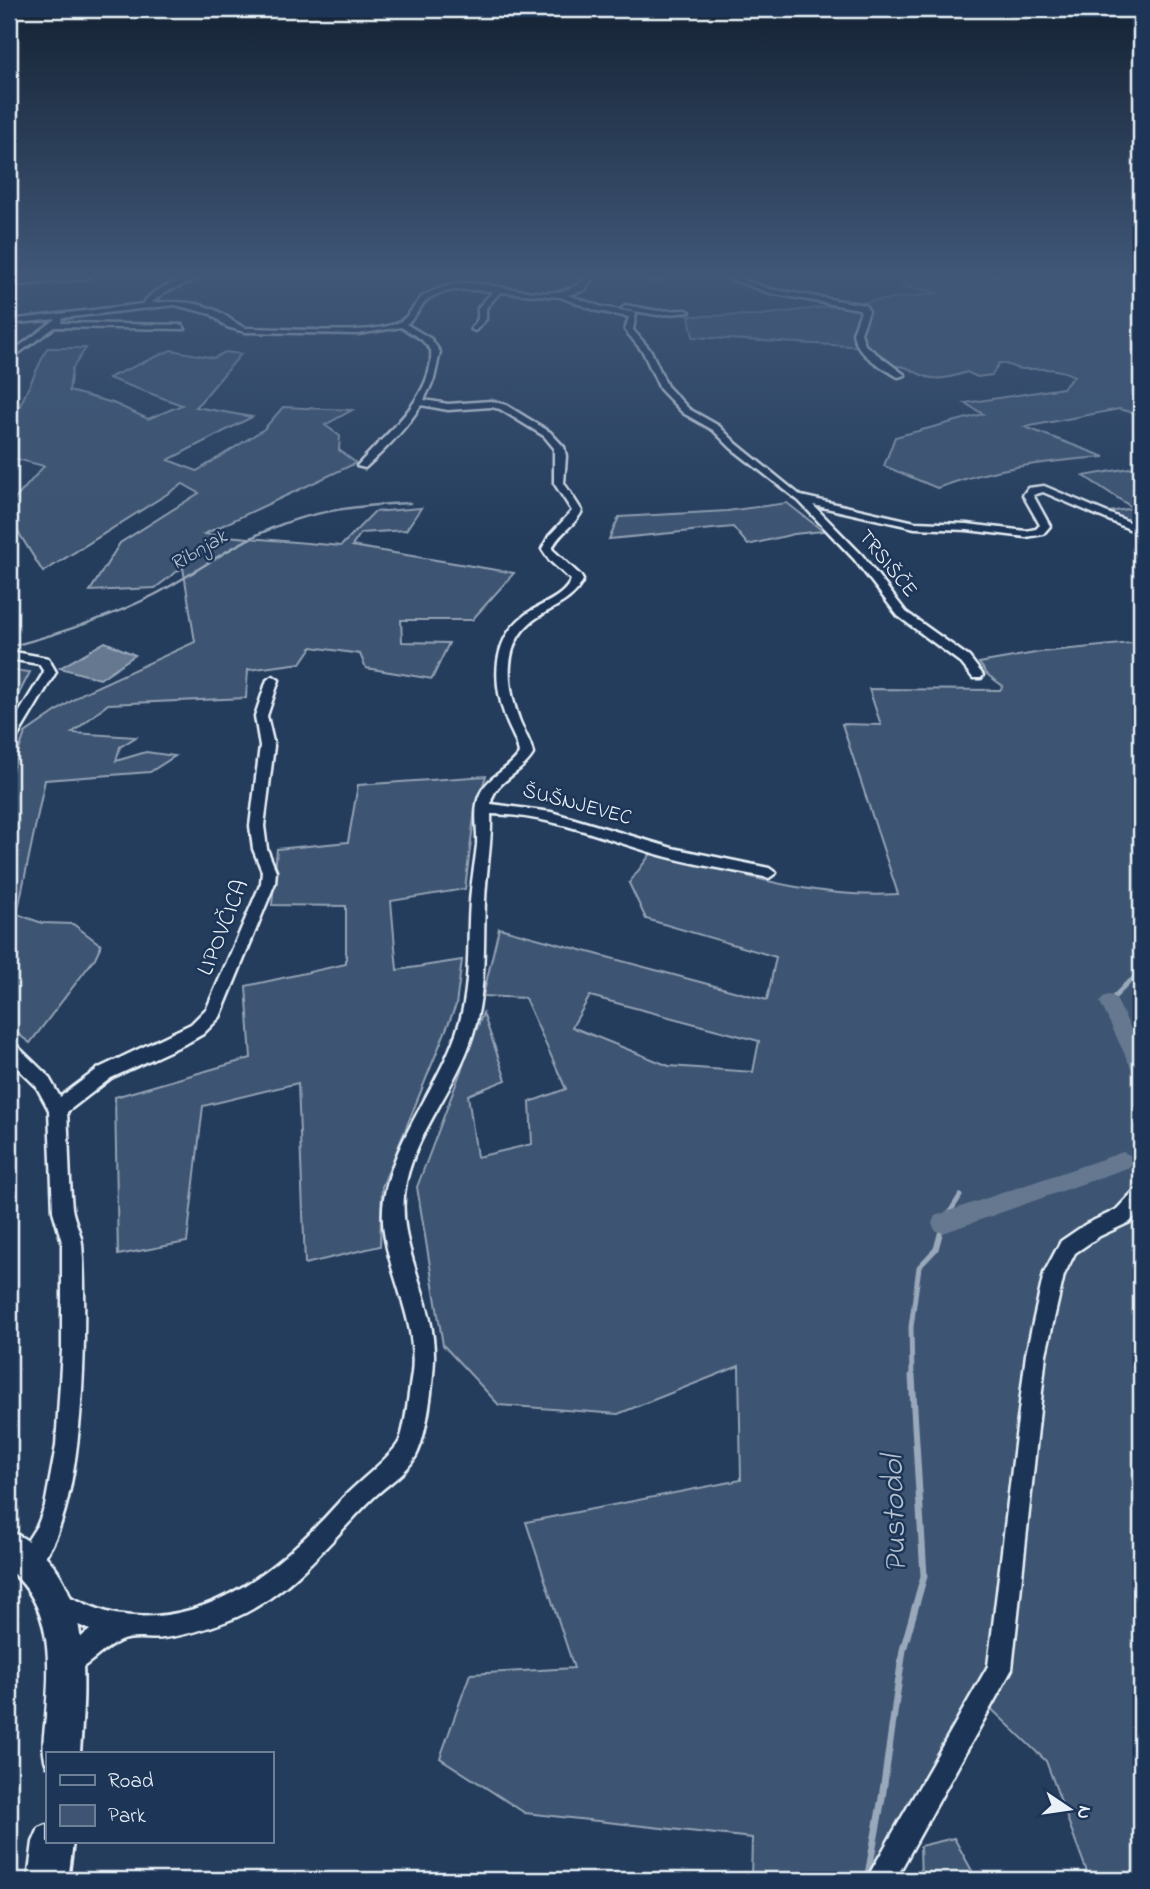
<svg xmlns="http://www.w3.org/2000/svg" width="1150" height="1889" viewBox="0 0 1150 1889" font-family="'Indie Flower',sans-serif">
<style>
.green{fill:#3e5472;stroke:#93a2b5;stroke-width:2;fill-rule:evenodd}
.water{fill:#657890;stroke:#99a8ba;stroke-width:2}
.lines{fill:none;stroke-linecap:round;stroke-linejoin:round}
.stream-far3{stroke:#99a8ba;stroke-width:2.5}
.stream-far2{stroke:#99a8ba;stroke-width:4.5}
.stream-far1{stroke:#99a8ba;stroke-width:5}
.stream{stroke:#99a8ba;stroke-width:7}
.canal{fill:#657890;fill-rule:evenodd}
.street-casing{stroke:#e8f1f8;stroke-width:5}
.secondary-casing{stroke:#e8f1f8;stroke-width:5}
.street{fill:#1d3557;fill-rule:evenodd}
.secondary{fill:#1d3557;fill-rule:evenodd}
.labels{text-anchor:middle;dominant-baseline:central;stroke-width:5;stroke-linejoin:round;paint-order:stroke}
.far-water-label{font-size:21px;font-style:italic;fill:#b4c1ce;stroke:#1d3557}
.far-street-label{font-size:21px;fill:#e8f1f8;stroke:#1d3557}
.street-label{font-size:24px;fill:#e8f1f8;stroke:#1d3557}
.near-water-label{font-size:32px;font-style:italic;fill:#b4c1ce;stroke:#1d3557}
</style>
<rect width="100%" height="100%" fill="#253d5d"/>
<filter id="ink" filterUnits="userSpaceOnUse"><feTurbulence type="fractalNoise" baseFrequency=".0143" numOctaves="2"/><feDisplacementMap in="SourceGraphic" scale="14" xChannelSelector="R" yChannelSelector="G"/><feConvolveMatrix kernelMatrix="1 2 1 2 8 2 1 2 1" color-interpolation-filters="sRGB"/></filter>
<g filter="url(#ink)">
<g class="green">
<path d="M 909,276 L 1141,276 L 1141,415 L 1119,409 L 1025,427 L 1105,457 C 1046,461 992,468 937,488 L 884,466 L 895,437 L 983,414 L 965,403 L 1063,388 L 1074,376 C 1056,367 1041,369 1022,369 C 1014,369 1008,363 999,363 L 992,375 L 977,377 L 967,372 C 954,376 941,381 927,377 C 910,372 910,364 889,366 L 868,347 L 693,337 L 689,316 L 761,315 L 939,293 L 902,286 Z"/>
<polygon points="47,348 86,348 72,369 69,391 113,403 148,419 182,405 108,378 171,350 214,358 225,352 241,354 196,407 252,417 168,460 197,471 264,429 283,407 352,410 325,425 340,436 339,450 356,463 204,534 341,546 374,512 421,508 406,530 361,533 352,546 514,573 472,620 401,620 402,642 449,643 432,679 366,668 360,654 312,647 301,663 248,670 246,698 108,704 72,733 136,737 120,747 116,761 146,752 175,756 150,772 45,780 17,914 42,923 73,924 101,945 95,958 30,1043 9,1027 9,779 25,733 83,693 195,642 183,567 155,588 90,591 120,543 199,493 183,484 43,572 9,517 9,506 44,466 9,457 9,419 17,412"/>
<polygon points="1141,466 1141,534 1092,515 1133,508 1084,476"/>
<polygon points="787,503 823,531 794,534 748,545 733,527 609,539 619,517 727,511"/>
<path d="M 1141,642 L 1141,1880 L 1090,1880 L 1046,1761 L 980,1698 L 936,1763 L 875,1880 L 751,1880 L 752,1838 L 525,1813 L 440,1758 L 470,1674 L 574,1668 L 526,1522 L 741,1480 L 739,1366 L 618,1414 L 499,1405 L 443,1345 L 417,1187 L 483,1013 L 506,1080 L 468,1095 L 477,1157 L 532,1144 L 530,1102 L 566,1089 L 525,998 L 483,996 L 499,928 L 767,1000 L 776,957 L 646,919 L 629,883 L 653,851 C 733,872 815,900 898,894 L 842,724 L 881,725 L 869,689 L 1000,690 L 1003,686 L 988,675 L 979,663 L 1041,652 ZM 590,996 L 759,1041 L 753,1072 L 669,1066 L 572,1027 Z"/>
<polygon points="9,670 30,672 9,713"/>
<polygon points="486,776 475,809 465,889 391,901 397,970 462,960 456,1005 382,1187 380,1246 305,1264 298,1083 203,1106 187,1242 118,1255 115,1097 251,1058 246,986 346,964 346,906 272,905 277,849 348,842 358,785"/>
<polygon points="954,1838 977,1880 921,1880 920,1846"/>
</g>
<polygon class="water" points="105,642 135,655 100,679 60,668"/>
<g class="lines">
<path class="stream-far3" d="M 9,647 C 58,634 109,618 154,595 C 193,575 229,546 270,529 C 313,510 363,505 410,503"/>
<polyline class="stream-far2" points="1125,985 1141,973"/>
<g class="stream-far1">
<polyline points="1109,1002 1127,984"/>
<polyline points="912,1378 911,1327 919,1267 936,1249 943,1223 960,1196"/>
</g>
<polyline class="stream" points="867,1880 882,1798 903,1650 924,1576 912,1376"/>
<g class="canal">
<polygon points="1109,995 1115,997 1141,1049 1141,1076 1134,1074 1100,1002 1103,997"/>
<polygon points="1123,1152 1130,1155 1133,1161 1130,1167 943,1233 935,1230 932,1223 935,1216 943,1213"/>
</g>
<defs>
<g id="street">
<path d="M 195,276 L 205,276 L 165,292 L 151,303 C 172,301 198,301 217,311 C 228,316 234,324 246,328 C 284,328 361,336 395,324 C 408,319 412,308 421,298 C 427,292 446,286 455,284 C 492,277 562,312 586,276 L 594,276 L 585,290 L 568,295 L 602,307 L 636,313 L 633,330 L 651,351 L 667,386 L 689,409 L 719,426 L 737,444 L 801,496 L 915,522 L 967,524 L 1026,531 L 1036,529 L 1040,525 L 1023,495 L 1028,488 L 1044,486 L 1141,527 L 1141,534 L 1043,492 L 1033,495 L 1050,526 L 1043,534 L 1026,537 L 967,530 L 915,528 L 813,505 L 862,555 L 906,612 L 969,657 L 983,675 L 981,678 L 973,678 L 961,663 L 898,616 L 854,559 L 799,501 L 731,448 L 713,430 L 683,413 L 660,389 L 643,352 L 625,330 L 629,317 L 597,311 L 560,297 L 500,292 L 486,308 L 486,319 L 475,331 L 471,329 L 478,319 L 478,308 L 493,291 C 472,290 447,286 428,299 C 419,306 417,317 406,324 L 431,339 L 440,352 L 434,379 L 424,400 L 448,404 L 491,401 L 506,405 L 550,432 L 564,447 L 566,456 L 564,483 L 582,511 C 575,526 558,533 552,549 L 580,575 L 583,580 C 574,600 555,606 538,617 C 502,640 506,683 519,719 C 523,731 531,741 533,754 C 522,774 493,781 491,804 L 551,812 L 672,848 L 769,868 L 776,873 L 769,878 C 730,870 691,864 653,853 C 599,837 548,815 491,814 C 492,843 486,872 485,901 C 483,950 487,995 470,1043 C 453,1091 417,1132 406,1182 C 393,1245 436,1297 434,1359 C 433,1384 427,1435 416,1456 C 406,1474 387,1484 373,1498 C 327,1543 290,1597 227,1621 C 206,1629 186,1635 164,1638 C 150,1640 133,1635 120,1641 C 100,1650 86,1669 66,1677 L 57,1674 L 54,1665 L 57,1656 L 90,1630 L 48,1612 L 45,1603 L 48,1594 L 57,1591 C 76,1599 95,1610 115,1614 C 209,1630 283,1565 340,1501 C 353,1486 395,1454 400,1440 C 406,1425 409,1390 412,1373 C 419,1311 375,1256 384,1199 C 395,1134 442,1084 460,1021 C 471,982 467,942 470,902 C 471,883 475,864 477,845 C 478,829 473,809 480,794 C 488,776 509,770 519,754 C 518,741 510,731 506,719 C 493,683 491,640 525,615 C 541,603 563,599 571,580 L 550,561 L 542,549 L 549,536 L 572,511 L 554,483 L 554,448 L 544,436 L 500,409 L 491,407 L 448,410 L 421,405 C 406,429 386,449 365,468 L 357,466 C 384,435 435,396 431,350 L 421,339 L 401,327 L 358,334 L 245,332 L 227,327 L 211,314 L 175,305 L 62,318 L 61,323 L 182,325 L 185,329 L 55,327 L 9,360 L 9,354 L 56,319 L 9,324 L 9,320 L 143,304 C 154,287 176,282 195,276 Z"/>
<polygon points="650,276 658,276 661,279 654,281"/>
<path d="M 722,276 L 732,276 L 770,289 L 865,305 L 869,311 L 861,333 L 865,345 L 905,375 L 898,377 C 881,366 856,355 853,333 L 861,311 L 859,309 L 769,293 Z"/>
<polygon points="625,305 658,311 686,310 690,312 658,315 622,309"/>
<polygon points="9,651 48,658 56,672 16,739 9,743 9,729 44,672 39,664 9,659"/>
<path d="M 273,676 L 279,680 L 267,716 L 274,746 L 264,826 L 267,849 L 276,871 L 275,883 L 220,1017 L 203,1034 L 189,1042 L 111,1078 L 67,1112 C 69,1144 69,1177 72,1208 C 74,1221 81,1232 82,1244 C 87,1305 89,1546 27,1572 L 19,1568 L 15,1560 L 38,1524 L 45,1506 L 56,1446 L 62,1350 L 62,1242 L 53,1211 L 49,1110 L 36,1086 L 9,1060 L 9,1042 L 15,1044 L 48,1076 L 60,1097 L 99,1068 L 191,1024 L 207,1008 L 261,883 L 262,871 L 253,849 L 250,826 L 260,746 L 255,716 L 267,680 Z"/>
<polygon points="1141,1189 1141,1210 1130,1222 1100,1236 1075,1253 1064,1275 1046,1354 1012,1669 895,1880 866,1880 988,1666 1026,1354 1044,1273 1061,1241 1086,1224 1116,1210 1134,1191"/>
</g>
<g id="secondary">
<polygon points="53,276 90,276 85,279 9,286 9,280"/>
<path d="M 9,1531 C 95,1567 86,1678 80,1754 L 47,1754 L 47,1766 C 41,1750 44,1735 46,1717 C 50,1664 54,1607 9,1570 Z"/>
<polygon points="47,1825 47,1842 73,1842 68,1880 28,1880 33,1842 39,1828"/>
</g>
</defs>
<use href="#street" class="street-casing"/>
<use href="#secondary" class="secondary-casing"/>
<use href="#street" class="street"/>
<use href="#secondary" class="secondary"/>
</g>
</g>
<linearGradient id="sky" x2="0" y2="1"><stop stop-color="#142233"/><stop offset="0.51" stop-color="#405778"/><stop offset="1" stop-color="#405778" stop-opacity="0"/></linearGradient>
<rect width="1150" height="540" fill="url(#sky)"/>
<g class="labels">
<g class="far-water-label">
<text transform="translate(199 551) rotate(-30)">Ribnjak</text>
</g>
<g class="far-street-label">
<text transform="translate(887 564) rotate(51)">TRSIŠČE</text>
<text transform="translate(577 805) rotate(15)">ŠUŠNJEVEC</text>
</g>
<g class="street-label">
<text transform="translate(224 928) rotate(-68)">LIPOVČICA</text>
</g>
<g class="near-water-label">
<text transform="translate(896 1514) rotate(-92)">Pustodol</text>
</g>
</g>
<rect width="1150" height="1889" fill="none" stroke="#1d3557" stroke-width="35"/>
<rect x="18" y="18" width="1115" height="1854" fill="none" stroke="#e8f1f8" stroke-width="2.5" filter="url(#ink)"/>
<rect x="46" y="1752" width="228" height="91" fill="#1d3557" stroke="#6e8097" stroke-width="2"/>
<rect x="60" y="1775" width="35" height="10" fill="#1d3557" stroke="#6e8097" stroke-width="2"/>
<text x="108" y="1787" font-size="21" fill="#e8f1f8">Road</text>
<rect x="60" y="1805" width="35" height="21" fill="#3e5472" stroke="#6e8097" stroke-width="2"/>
<text x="108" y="1822" font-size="21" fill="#e8f1f8">Park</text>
<g transform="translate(1069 1809) rotate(103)" stroke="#1d3557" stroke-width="5" paint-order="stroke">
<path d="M0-5L12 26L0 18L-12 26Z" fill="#e8f1f8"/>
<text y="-10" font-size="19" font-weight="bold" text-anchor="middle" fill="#e8f1f8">N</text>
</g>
</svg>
